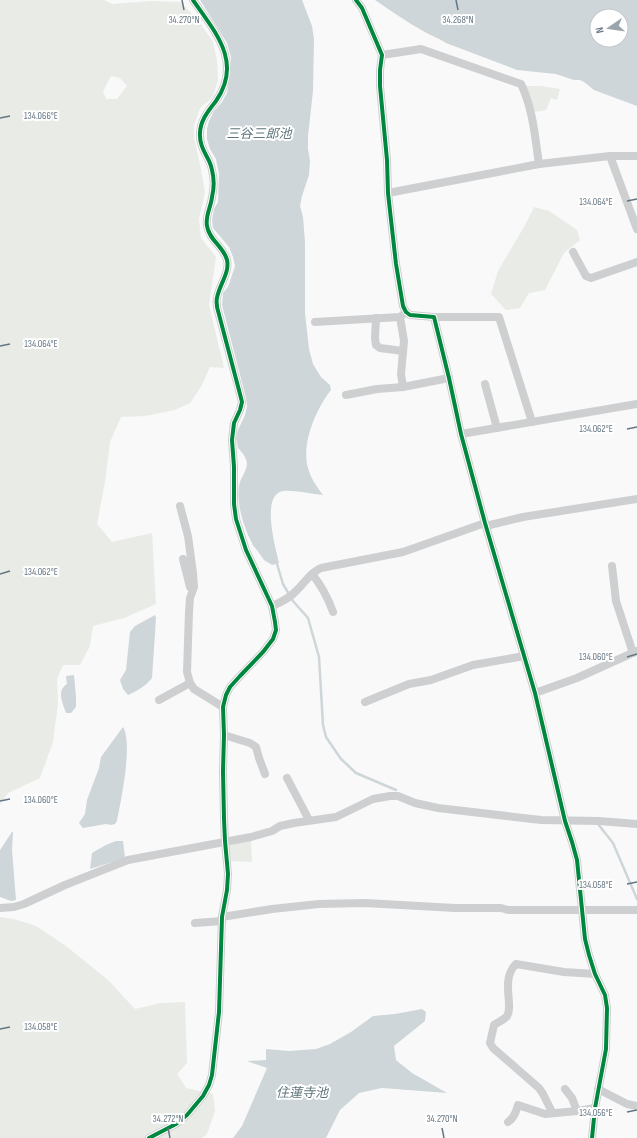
<svg xmlns="http://www.w3.org/2000/svg" width="637" height="1138" viewBox="0 0 637 1138" font-family="'Sofia Sans Condensed','Noto Sans JP',sans-serif">
<style>
.green{fill:#e8ebe6;fill-rule:evenodd}
.water{fill:#ced6d9;fill-rule:evenodd}
.lines{fill:none;stroke-linecap:round;stroke-linejoin:round}
.stream{stroke:#ced6d9;stroke-width:2.5}
.minor{stroke:#cecfd0;stroke-width:8}
.cycleway-casing{stroke:#fff;stroke-width:6}
.cycleway{stroke:#00873e;stroke-width:4}
.ticks{fill:none;stroke:#657683;stroke-width:1.5}
.labels{text-anchor:middle;dominant-baseline:central;stroke-width:4;stroke-linejoin:round;paint-order:stroke}
.water-label{font-size:13px;font-style:italic;fill:#60757c;stroke:#fff}
.ticks-label{font-size:10px;text-anchor:middle;fill:#657683;stroke:#fff;stroke-width:4;stroke-linejoin:round;paint-order:stroke}
</style>
<rect width="100%" height="100%" fill="#f9f9f9"/>
<g class="green">
<path d="M 0,0 L 104,0 L 112,4 L 151,1 L 180,2 L 199,21 L 213,42 L 217,60 L 218,80 L 213,97 L 200,108 L 194,126 L 194,138 L 200,164 L 205,192 L 199,219 L 201,238 L 216,257 L 209,305 L 224,368 L 210,367 L 202,385 L 190,403 L 175,410 L 145,416 L 121,417 L 110,442 L 105,482 L 97,524 L 112,542 L 152,533 L 156,604 L 124,618 L 93,626 L 90,646 L 80,665 L 63,665 L 57,679 L 58,703 L 53,742 L 40,778 L 8,793 L 0,804 ZM 111,76 L 120,78 L 127,86 L 117,99 L 106,99 L 103,91 Z"/>
<polygon points="526,86 540,86 560,89 557,100 551,98 546,110 534,112"/>
<polygon points="534,207 549,211 577,230 580,240 564,253 545,290 529,293 520,308 506,310 491,294 498,271 524,227"/>
<polygon points="251,840 252,862 231,861 229,847 231,843"/>
<polygon points="0,917 14,919 36,926 66,946 108,980 135,1009 161,1003 185,1002 187,1063 177,1074 186,1088 213,1094 215,1111 207,1134 202,1138 0,1138"/>
</g>
<g class="water">
<path d="M 200,0 L 302,0 L 312,26 L 314,39 L 313,91 L 308,136 L 308,149 L 310,161 L 309,175 L 302,196 L 300,206 L 303,217 L 305,242 L 305,313 L 309,349 L 313,364 L 321,377 L 330,385 L 331,390 C 316,409 301,444 308,468 C 311,479 317,487 323,495 C 312,494 293,490 283,491 C 260,495 276,549 279,563 L 272,565 C 270,563 266,562 264,560 C 262,558 261,555 259,553 C 257,549 253,547 252,543 C 244,528 236,503 239,486 C 240,478 247,472 247,463 C 246,457 242,452 238,448 L 236,438 L 238,430 L 245,415 L 247,406 L 246,398 L 222,305 L 223,293 L 228,287 L 235,266 L 233,257 L 229,247 L 213,228 L 212,220 L 214,209 L 218,202 L 219,174 L 216,159 L 210,149 L 207,139 L 207,129 L 209,121 L 214,111 L 222,102 L 227,93 L 231,71 L 231,57 L 227,43 Z"/>
<path d="M 375,0 L 637,0 L 637,106 L 594,90 L 584,82 L 580,80 L 574,80 L 556,74 L 517,70 L 446,43 C 439,38 431,36 423,31 C 407,22 391,11 375,0 ZM 597,16 L 621,16 L 621,40 L 597,40 Z"/>
<path d="M 155,615 L 156,618 L 152,678 C 146,686 137,691 128,695 L 123,689 L 120,680 L 126,670 L 130,632 L 135,626 Z"/>
<path d="M 74,675 L 76,697 L 76,707 L 71,713 L 66,713 C 63,703 56,691 67,684 L 66,676 Z"/>
<path d="M 123,727 C 133,743 121,801 117,821 L 115,824 L 111,825 L 106,824 L 83,828 L 79,823 L 85,814 L 87,800 L 99,768 L 101,757 Z"/>
<polygon points="12,832 13,832 12,850 16,900 11,901 0,897 0,850"/>
<polygon points="116,841 123,841 125,858 90,869 92,853 106,845"/>
<polygon points="422,1009 426,1012 425,1021 394,1046 396,1060 412,1073 447,1093 382,1088 359,1093 340,1110 326,1138 233,1138 242,1126 267,1068 247,1061 266,1060 266,1049 289,1051 316,1049 330,1044 351,1032 373,1016 395,1014"/>
</g>
<g class="lines">
<g class="stream">
<polyline points="277,564 283,584 293,601 308,618 319,657 323,725 326,737 341,759 356,773 396,790"/>
<polyline points="598,824 613,843 637,899"/>
</g>
<g class="minor">
<polyline points="356,0 362,8 382,55 380,70 380,86 387,160 388,193 396,264 403,306 406,312 410,315 434,317 449,378 461,434 485,523 535,693 565,821 572,842 577,860 585,939 589,955 595,974 605,995 607,1008 606,1049 595,1108 592,1138"/>
<path d="M 382,55 L 421,49 L 521,84 C 533,109 535,137 539,164"/>
<polyline points="610,156 637,156"/>
<polyline points="388,193 539,164 610,156 637,229"/>
<polyline points="573,252 586,276 591,278 637,262"/>
<polyline points="400,317 404,341 401,374 403,387"/>
<polyline points="434,317 499,317 532,422"/>
<polyline points="376,318 375,338 376,345 380,348 403,351"/>
<polyline points="315,322 400,317 406,312"/>
<polyline points="485,384 497,428"/>
<polyline points="346,395 377,389 403,387 449,378"/>
<polyline points="461,434 637,404"/>
<polyline points="180,506 188,536 193,573 194,587 190,598 189,612 187,672 190,683 194,689 223,707"/>
<polyline points="486,526 523,517 637,499"/>
<polyline points="183,559 190,587"/>
<polyline points="612,566 616,601 633,653"/>
<path d="M 312,574 C 322,586 328,598 333,612"/>
<path d="M 272,606 C 282,602 291,597 298,589 C 305,582 311,572 321,568 L 403,552 L 485,523"/>
<polyline points="535,693 577,678 637,651"/>
<polyline points="159,700 190,683"/>
<polyline points="365,702 409,684 431,680 473,665 524,656"/>
<polyline points="224,735 250,743 256,747 259,758 265,774"/>
<polyline points="287,778 309,820"/>
<polyline points="0,908 14,907 24,904 65,885 128,860 251,837 272,831 280,826 294,823 336,817 373,799 390,796 398,796 415,803 438,808 541,820 599,821 637,824"/>
<polyline points="222,917 272,909 319,904 365,903 455,908 501,908 508,910 637,910"/>
<polyline points="195,923 222,921"/>
<polyline points="565,1089 572,1098 577,1111"/>
<polyline points="598,1089 627,1104 637,1106"/>
<path d="M 552,1112 L 543,1094 L 539,1088 L 493,1048 L 490,1043 L 494,1025 C 498,1022 504,1020 507,1016 C 514,1005 500,980 516,964 L 564,972 L 595,974"/>
<path d="M 508,1122 C 514,1118 516,1112 518,1105 L 545,1114 L 577,1111 L 595,1108"/>
<path d="M 149,1138 L 176,1124 L 187,1115 L 203,1096 L 209,1085 L 212,1075 L 219,1012 L 222,917 L 227,890 L 228,874 L 225,841 L 224,819 L 223,771 L 224,735 L 223,707 L 226,695 L 230,687 L 240,676 L 263,652 L 273,639 L 276,630 L 275,622 L 272,606 L 246,550 L 236,519 L 234,504 L 234,467 L 232,440 L 234,423 L 240,410 L 242,402 L 240,394 L 217,307 C 217,304 216,301 217,298 C 219,285 230,273 227,260 C 224,247 209,240 207,226 C 205,216 211,207 212,197 C 214,189 214,178 212,170 C 210,157 200,151 200,136 C 199,122 208,111 216,101 C 243,62 215,32 193,0"/>
</g>
<defs>
<g id="cycleway">
<polyline points="356,0 362,8 382,55 380,70 380,86 387,160 388,193 396,264 403,306 406,312 410,315 434,317 449,378 461,434 485,523 535,693 565,821 572,842 577,860 585,939 589,955 595,974 605,995 607,1008 606,1049 595,1108 592,1138"/>
<path d="M 149,1138 L 176,1124 L 187,1115 L 203,1096 L 209,1085 L 212,1075 L 219,1012 L 222,917 L 227,890 L 228,874 L 225,841 L 224,819 L 223,771 L 224,735 L 223,707 L 226,695 L 230,687 L 240,676 L 263,652 L 273,639 L 276,630 L 275,622 L 272,606 L 246,550 L 236,519 L 234,504 L 234,467 L 232,440 L 234,423 L 240,410 L 242,402 L 240,394 L 217,307 C 217,304 216,301 217,298 C 219,285 230,273 227,260 C 224,247 209,240 207,226 C 205,216 211,207 212,197 C 214,189 214,178 212,170 C 210,157 200,151 200,136 C 199,122 208,111 216,101 C 243,62 215,32 193,0"/>
</g>
</defs>
<use href="#cycleway" class="cycleway-casing"/>
<use href="#cycleway" class="cycleway"/>
</g>
<path class="ticks" d="M 182,0 L 184,10M 456,0 L 458,10M 0,118 L 10,116M 627,201 L 637,199M 0,346 L 10,344M 627,429 L 637,427M 0,574 L 10,571M 627,657 L 637,654M 0,801 L 10,799M 627,884 L 637,882M 0,1029 L 10,1027M 627,1112 L 637,1110M 168,1128 L 170,1138M 442,1128 L 444,1138"/>
<g class="labels">
<g class="water-label">
<text x="259" y="134">三谷三郎池</text>
<text x="302" y="1093">住蓮寺池</text>
</g>
</g>
<g class="ticks-label">
<text x="184" y="23">34.270°N</text>
<text x="458" y="23">34.268°N</text>
<text x="41" y="119">134.066°E</text>
<text x="596" y="205">134.064°E</text>
<text x="41" y="347">134.064°E</text>
<text x="596" y="432">134.062°E</text>
<text x="41" y="575">134.062°E</text>
<text x="596" y="660">134.060°E</text>
<text x="41" y="803">134.060°E</text>
<text x="596" y="888">134.058°E</text>
<text x="41" y="1030">134.058°E</text>
<text x="596" y="1116">134.056°E</text>
<text x="168" y="1122">34.272°N</text>
<text x="442" y="1122">34.270°N</text>
</g>
<g transform="translate(609 28) rotate(257)"><circle r="19" fill="#ffffff" stroke="#c1c8cd"/>
<path d="M0-3L7 15L0 10L-7 15Z" fill="#99a4ac"/>
<text y="-6" font-size="11" font-weight="bold" text-anchor="middle" fill="#657683">N</text>
</g>
</svg>
